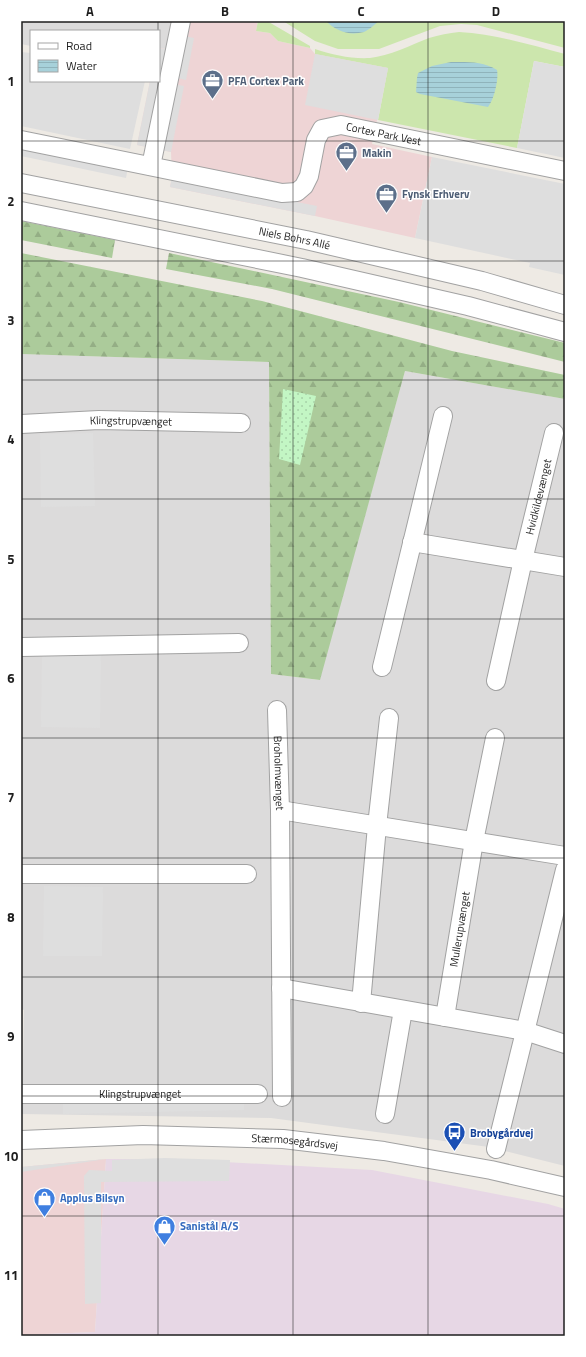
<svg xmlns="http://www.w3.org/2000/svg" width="586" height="1357" viewBox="0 0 586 1357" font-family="'Titillium Web',sans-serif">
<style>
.residential{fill:#dcdbdb}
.commercial{fill:#eed4d5}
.industrial{fill:#e7d7e5}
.grass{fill:#cce6ad}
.forest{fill:url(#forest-firs)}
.park{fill:url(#park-dots)}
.parking{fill:#dedede}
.water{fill:url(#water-rules)}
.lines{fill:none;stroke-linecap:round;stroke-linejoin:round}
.minor-casing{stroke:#a2a2a2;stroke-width:20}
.minor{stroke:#fff;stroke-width:18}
.grid{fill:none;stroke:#1e1e1e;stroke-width:1;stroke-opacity:0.55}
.labels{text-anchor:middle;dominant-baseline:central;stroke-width:3;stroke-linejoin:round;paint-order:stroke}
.service-label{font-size:11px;font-weight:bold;fill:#4e5e75;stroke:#fff;text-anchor:start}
.street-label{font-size:11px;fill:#1e1e1e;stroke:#fff}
.transit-label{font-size:11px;font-weight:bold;fill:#164399;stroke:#fff;text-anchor:start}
.shop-label{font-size:11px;font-weight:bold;fill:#366cbe;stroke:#fff;text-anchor:start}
.neatline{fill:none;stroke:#1e1e1e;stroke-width:1.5}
.grid-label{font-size:13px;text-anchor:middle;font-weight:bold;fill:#1e1e1e}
</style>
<defs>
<pattern id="forest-firs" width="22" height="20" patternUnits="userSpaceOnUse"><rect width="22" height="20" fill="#accb9b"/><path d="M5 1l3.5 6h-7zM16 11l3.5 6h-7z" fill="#94ae85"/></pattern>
<pattern id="park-dots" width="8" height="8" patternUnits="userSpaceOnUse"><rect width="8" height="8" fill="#c3f6c4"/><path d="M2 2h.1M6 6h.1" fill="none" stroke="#a7d2a8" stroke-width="1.8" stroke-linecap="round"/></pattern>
<pattern id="water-rules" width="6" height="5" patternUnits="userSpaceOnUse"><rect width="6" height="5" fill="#a7d1da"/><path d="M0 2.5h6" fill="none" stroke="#8fb3bb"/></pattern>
</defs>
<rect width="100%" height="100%" fill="#eeeae4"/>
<g class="residential">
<polygon points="21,21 171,21 166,49 159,48 159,31 31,31 31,46 21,44"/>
<polygon points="21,354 269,362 271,674 319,680 405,371 565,399 565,1166 489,1147 271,1118 22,1114 24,1010 21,1009"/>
</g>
<g class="commercial">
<polygon points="171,21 258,21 256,31 270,33 278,41 310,48 315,54 388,68 372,144 432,157 415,238 315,216 170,187 172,177 171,152 137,145 150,81 159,81 159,48 166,49"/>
<polygon points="106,1159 95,1332 21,1335 21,1167"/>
</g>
<polygon class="industrial" points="106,1159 170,1159 372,1170 548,1204 565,1209 565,1336 21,1336 21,1335 95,1332"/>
<g class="grass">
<polygon points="258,21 267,21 310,46 310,48 278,41 270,33 256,31"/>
<polygon points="283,21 565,21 565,48 477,25 461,24 440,26 379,49 338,49 315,41"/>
<path d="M 459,32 C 495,34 530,45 565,54 L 565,67 L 534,61 L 517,148 L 378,120 L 388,68 L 315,54 L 315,49 C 333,55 351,59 370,58 C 389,56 411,45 429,38 C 439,35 449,33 459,32 Z"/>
</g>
<g class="forest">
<polygon points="21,221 115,240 112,258 21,240"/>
<polygon points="21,253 262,301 452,351 565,375 565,399 405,371 320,680 271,674 269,362 21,354"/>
<polygon points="169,253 399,302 565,343 565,362 272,289 166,269"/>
</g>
<polygon class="park" points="283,389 316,396 300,465 279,459"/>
<g class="parking">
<polygon points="170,33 194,38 186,80 159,74 159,48 166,49"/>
<polygon points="21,52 31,53 31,81 145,81 130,149 21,126"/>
<polygon points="315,54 388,68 378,120 305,105"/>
<polygon points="534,61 565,67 565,158 517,148"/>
<polygon points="150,81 157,81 184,86 171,152 137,145"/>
<polygon points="21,146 128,167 126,178 21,156"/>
<polygon points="432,157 565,184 565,275 529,267 530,263 415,238"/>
<polygon points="172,177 317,206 315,216 170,187"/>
<polygon points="93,433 95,506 41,507 40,434"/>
<polygon points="42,653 101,655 100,728 41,727"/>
<polygon points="44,886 103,887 102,956 43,956"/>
<polygon points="244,1098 244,1110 63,1114 63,1100"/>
<polygon points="165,1158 230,1160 229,1181 101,1182 101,1303 85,1304 84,1176 89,1170 112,1171 112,1160"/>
<polygon points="106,1159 21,1172 21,1167"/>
</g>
<g class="water">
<path d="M 326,21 L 379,21 C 375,24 369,30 364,32 C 349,36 336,31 326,21 Z"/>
<path d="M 451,62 C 467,62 483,61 497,70 C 499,79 494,100 488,107 L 420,94 L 416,92 L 417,78 L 418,73 L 432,66 Z"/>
</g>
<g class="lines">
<defs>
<g id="minor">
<path id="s1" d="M 21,140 L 282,193 L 297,192 L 304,186 L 309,176 L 316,140 L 322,129 L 341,125 L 565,171"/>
<polyline points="151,166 181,21"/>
<path id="s2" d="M 21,183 L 306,240 L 482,281 L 565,305"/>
<polyline points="21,211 302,268 468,306 565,332"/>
<path id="s3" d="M 21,424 L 99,420 L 241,423"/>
<polyline points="412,542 565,567"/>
<polyline points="21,647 239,643"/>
<polyline points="382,667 443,416"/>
<path id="s4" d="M 496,681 L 523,560 L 554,433"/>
<path id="s5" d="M 277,710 L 280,810 L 282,1097"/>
<polyline points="280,810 565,856"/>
<polyline points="21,874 247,874"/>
<polyline points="281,988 525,1031 565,1044"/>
<polyline points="361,1003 377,826 389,718"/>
<path id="s6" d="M 445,1017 L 474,841 L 495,738"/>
<path id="s7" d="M 21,1094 L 258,1094"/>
<polyline points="385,1114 403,1010"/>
<path id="s8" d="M 21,1140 L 143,1135 L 283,1139 L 384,1151 L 491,1170 L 565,1187"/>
<polyline points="496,1149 565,870"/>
</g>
</defs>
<use href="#minor" class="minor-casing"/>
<use href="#minor" class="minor"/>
</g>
<path class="grid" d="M 158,21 L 158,31M 293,21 L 293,1336M 428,21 L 428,1336M 158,81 L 158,1336M 21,141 L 565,141M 21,261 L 565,261M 21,380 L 565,380M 21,499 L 565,499M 21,619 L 565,619M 21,738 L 565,738M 21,858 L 565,858M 21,977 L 565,977M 21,1096 L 565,1096M 21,1216 L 565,1216"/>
<defs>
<symbol id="office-pin" viewBox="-11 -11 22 30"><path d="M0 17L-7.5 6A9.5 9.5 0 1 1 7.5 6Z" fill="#5c6f8a" stroke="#fff"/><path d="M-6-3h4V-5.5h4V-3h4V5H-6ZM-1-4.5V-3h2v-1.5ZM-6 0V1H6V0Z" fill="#fff"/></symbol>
<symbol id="bus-pin" viewBox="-11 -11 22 30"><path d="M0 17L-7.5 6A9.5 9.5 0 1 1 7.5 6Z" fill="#1a4fb4" stroke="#fff"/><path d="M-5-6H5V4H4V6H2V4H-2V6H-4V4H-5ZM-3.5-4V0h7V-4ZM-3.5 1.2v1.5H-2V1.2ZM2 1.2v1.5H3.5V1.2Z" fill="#fff"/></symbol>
<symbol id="shop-pin" viewBox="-11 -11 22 30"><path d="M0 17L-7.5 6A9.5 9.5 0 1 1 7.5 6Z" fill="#3f7fe0" stroke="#fff"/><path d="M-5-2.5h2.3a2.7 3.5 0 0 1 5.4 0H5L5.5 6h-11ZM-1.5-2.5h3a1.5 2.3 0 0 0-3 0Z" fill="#fff"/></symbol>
</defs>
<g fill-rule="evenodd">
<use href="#office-pin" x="200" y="68" width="25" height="34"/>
<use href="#office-pin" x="334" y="140" width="25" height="34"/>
<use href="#office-pin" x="374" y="182" width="25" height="34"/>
<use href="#bus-pin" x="442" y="1120" width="25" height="34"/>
<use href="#shop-pin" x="32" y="1186" width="25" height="34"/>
<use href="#shop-pin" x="152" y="1214" width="25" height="34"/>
</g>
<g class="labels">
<g class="service-label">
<text x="228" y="81">PFA Cortex Park</text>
<text x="362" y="153">Makin</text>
<text x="402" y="194">Fynsk Erhverv</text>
</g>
<g class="street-label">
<text stroke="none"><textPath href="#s1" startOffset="414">Cortex Park Vest</textPath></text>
<text stroke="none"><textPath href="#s2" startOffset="279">Niels Bohrs Allé</textPath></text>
<text stroke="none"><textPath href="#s3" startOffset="110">Klingstrupvænget</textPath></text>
<text stroke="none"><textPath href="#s4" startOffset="189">Hvidkildevænget</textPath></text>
<text stroke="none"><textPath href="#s5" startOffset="63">Broholmvænget</textPath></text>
<text stroke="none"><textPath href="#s6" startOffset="89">Mullerupvænget</textPath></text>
<text stroke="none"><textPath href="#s7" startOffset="119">Klingstrupvænget</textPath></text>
<text stroke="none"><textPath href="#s8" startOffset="274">Stærmosegårdsvej</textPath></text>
</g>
<g class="transit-label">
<text x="470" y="1133">Brobygårdvej</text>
</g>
<g class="shop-label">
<text x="60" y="1198">Applus Bilsyn</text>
<text x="180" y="1226">Sanistål A/S</text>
</g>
</g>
<rect width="586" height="1357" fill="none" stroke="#ffffff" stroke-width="44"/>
<rect x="30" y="30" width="130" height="52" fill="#ffffff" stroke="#a5a5a5"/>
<rect x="38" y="43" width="20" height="6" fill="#ffffff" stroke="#a5a5a5"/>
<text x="66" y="50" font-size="12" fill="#1e1e1e">Road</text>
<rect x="38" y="60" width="20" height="12" fill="url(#water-rules)" stroke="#a5a5a5"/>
<text x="66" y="70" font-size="12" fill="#1e1e1e">Water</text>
<rect x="22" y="22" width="542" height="1313" class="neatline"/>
<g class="grid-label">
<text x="90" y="16">A</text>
<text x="225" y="16">B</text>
<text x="361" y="16">C</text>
<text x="496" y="16">D</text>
<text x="11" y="86">1</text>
<text x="11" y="206">2</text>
<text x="11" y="325">3</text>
<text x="11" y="444">4</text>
<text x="11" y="564">5</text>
<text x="11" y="683">6</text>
<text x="11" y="802">7</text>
<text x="11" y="922">8</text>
<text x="11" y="1041">9</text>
<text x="11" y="1161">10</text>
<text x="11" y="1280">11</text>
</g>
</svg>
